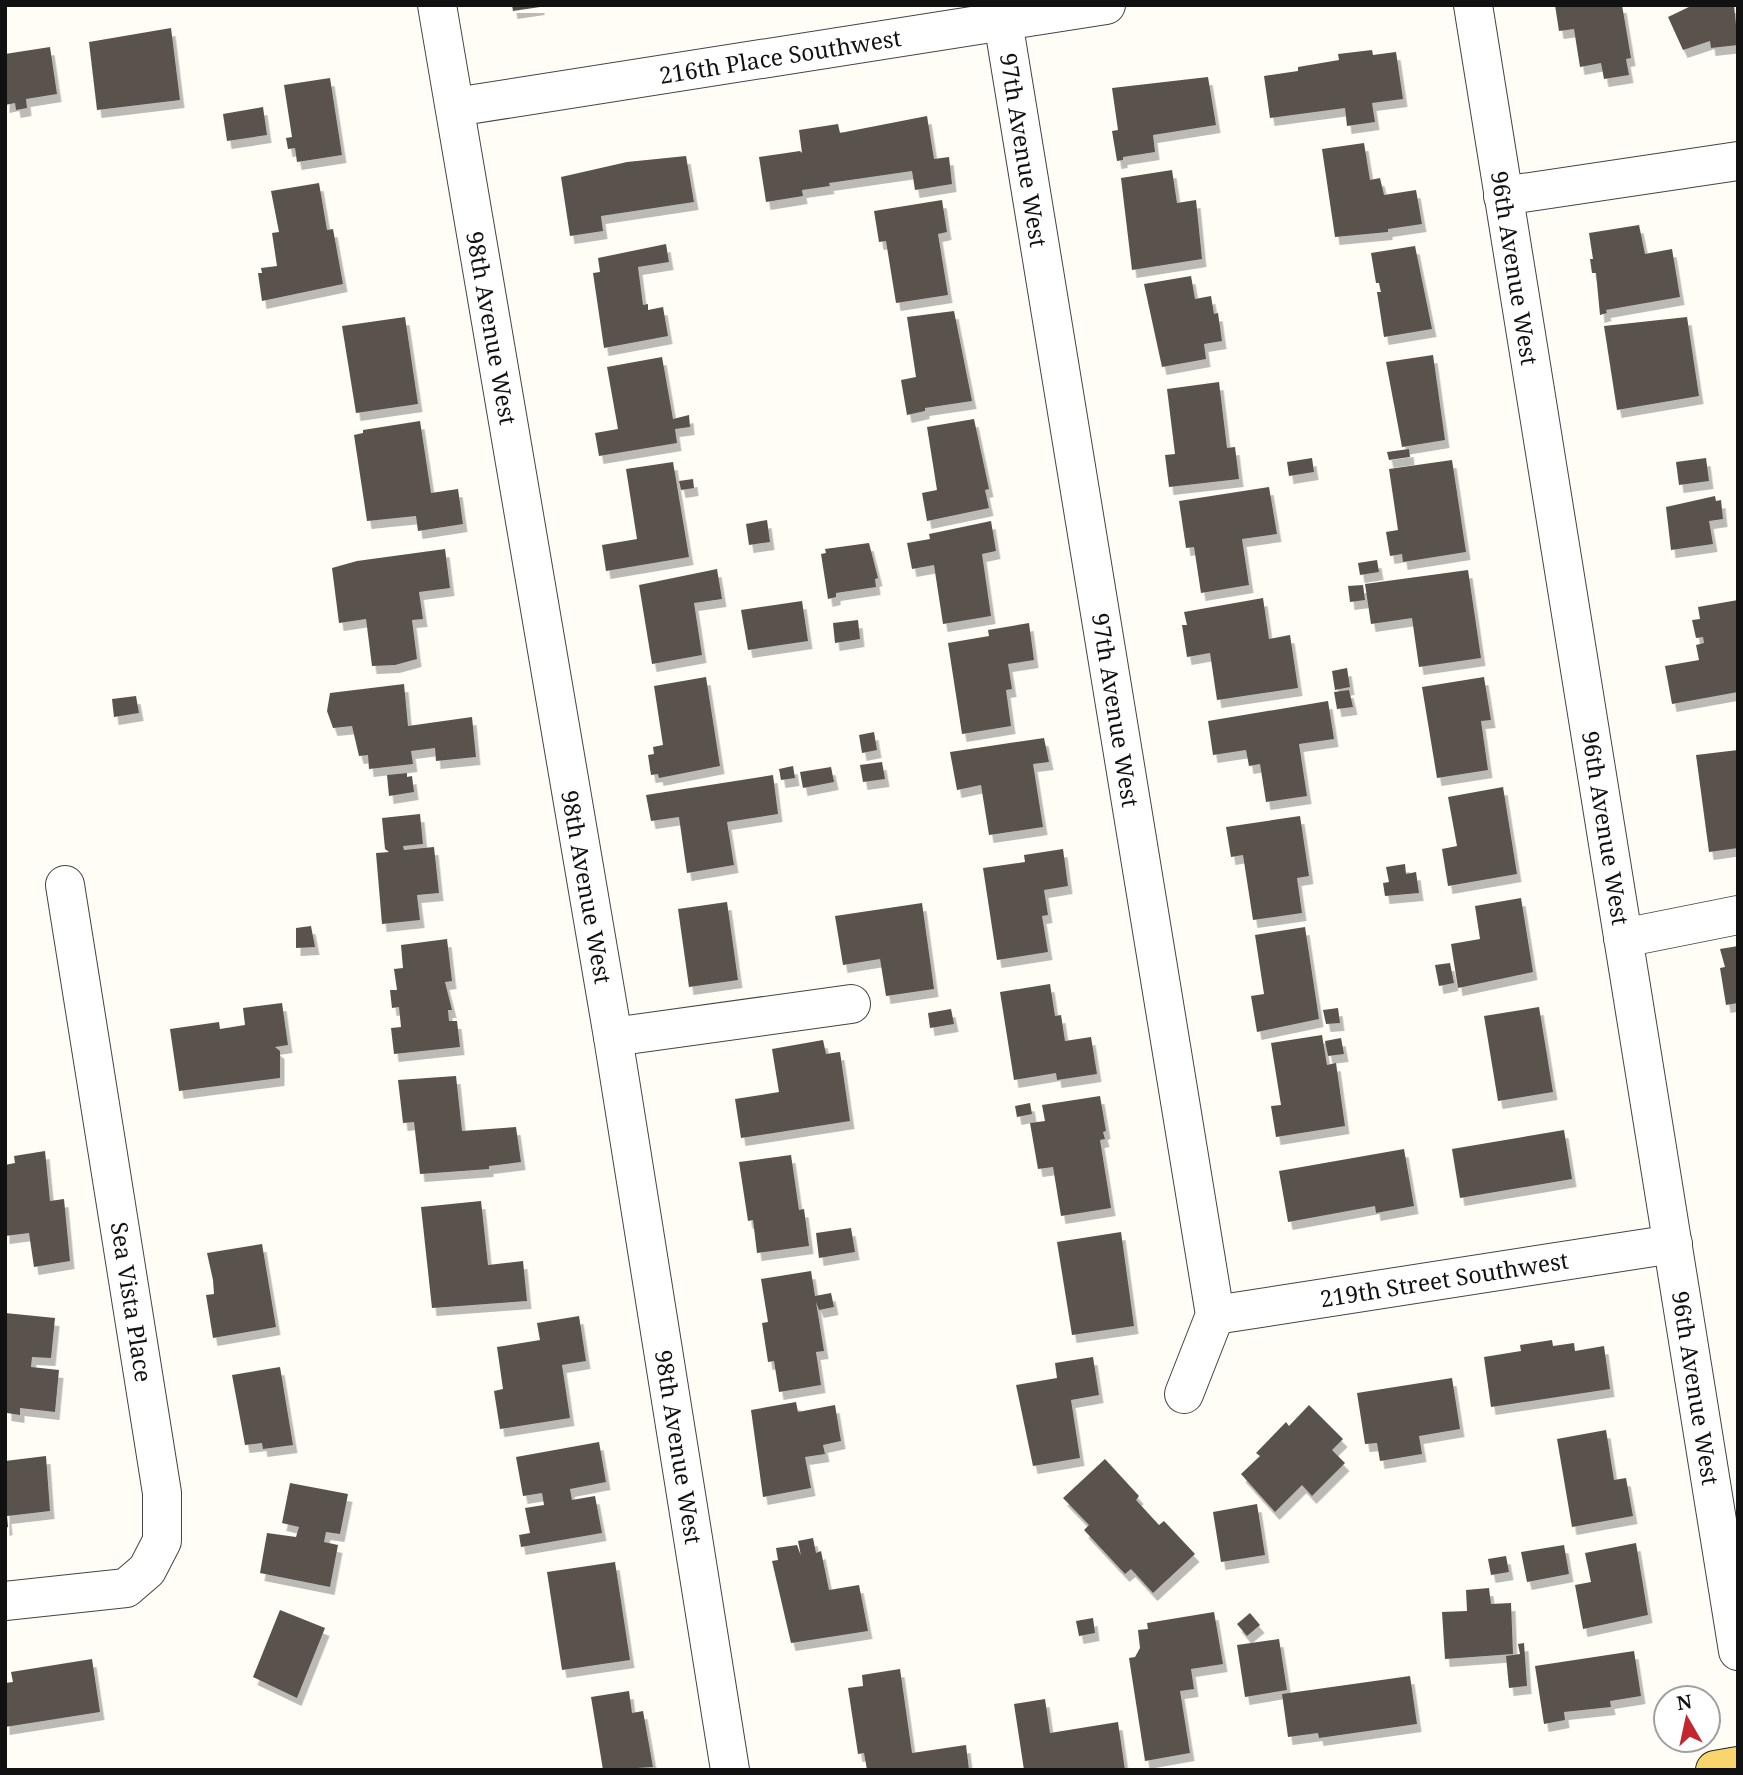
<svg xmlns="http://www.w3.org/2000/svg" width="1743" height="1775" viewBox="0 0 1743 1775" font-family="'Noto Serif',serif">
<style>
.building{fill:#5a524d;filter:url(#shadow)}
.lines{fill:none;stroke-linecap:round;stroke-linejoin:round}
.minor-casing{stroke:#444;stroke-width:40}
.major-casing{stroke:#222;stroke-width:40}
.minor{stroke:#fff;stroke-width:38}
.major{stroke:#f9d66b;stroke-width:38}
.labels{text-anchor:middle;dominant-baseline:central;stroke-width:7;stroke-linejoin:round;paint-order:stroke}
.street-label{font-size:23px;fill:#111;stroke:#fff}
</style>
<defs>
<filter id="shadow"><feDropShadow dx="4.5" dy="8" stdDeviation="0" flood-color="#0004"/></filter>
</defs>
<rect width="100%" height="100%" fill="#fffdf5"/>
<g class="building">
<polygon points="512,5 540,5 540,7 513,11"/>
<polygon points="1555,5 1622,5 1631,58 1626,59 1629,75 1604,79 1601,63 1580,67 1574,29 1559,31"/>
<polygon points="1734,5 1738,45 1711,48 1710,41 1683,50 1668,17 1691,6"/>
<polygon points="171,28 180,100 97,110 89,42"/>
<polygon points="50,47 57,94 26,99 27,108 16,110 15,103 5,105 5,54"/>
<polygon points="1372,50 1373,55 1396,52 1403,99 1372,103 1375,122 1347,126 1345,108 1270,118 1264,76 1298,71 1298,67 1339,60 1338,54"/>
<polygon points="1208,77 1216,125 1153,135 1155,152 1123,157 1123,160 1117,161 1112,131 1118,130 1112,88"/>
<polygon points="330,78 342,155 297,162 295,148 288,149 286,138 292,137 284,85"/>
<polygon points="263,107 267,135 227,141 223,114"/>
<polygon points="927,116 934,159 949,157 952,184 915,190 912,171 829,183 830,186 802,190 803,196 766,202 759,157 800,151 802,153 799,130 838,124 840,133"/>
<polygon points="1364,143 1370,180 1380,178 1384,195 1416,190 1422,224 1388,229 1388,232 1335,237 1322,149"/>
<polygon points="686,156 694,202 601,216 603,231 570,236 561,177 627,162"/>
<polygon points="1172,170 1177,203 1196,200 1202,259 1132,270 1121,178"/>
<polygon points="319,183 327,230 333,229 343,284 262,301 258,273 262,273 261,268 277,266 272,233 279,232 271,191"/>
<polygon points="942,200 947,232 938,234 948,295 896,303 886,241 879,242 874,211"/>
<polygon points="1639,225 1645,254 1672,249 1680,297 1606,310 1607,313 1600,315 1596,273 1592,273 1590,259 1593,259 1589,233"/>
<polygon points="666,244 669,262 638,267 643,305 648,304 648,310 663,307 668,336 604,348 593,273 600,272 598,258"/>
<polygon points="1415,246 1432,329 1384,337 1377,292 1381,292 1379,283 1376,283 1371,253"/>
<polygon points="1191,276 1195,299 1211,296 1214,314 1218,313 1222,341 1204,344 1206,359 1162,367 1144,284"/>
<polygon points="954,311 972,401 925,408 925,411 907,415 901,380 916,377 907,317"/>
<polygon points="405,317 418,404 356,413 342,326"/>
<polygon points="1687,317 1699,396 1617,410 1604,326"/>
<polygon points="1433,355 1445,440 1402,447 1386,362"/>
<polygon points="662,357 673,419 689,415 690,427 675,429 677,443 599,456 595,433 618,429 607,367"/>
<polygon points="1219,382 1227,448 1235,447 1239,479 1169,487 1165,455 1175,454 1167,389"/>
<polygon points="974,419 989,489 985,490 989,508 927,521 922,493 937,490 927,427"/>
<polygon points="420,421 431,493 458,489 463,524 418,531 416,516 367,521 354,435 363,433 363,430"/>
<polygon points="1409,449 1410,457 1389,460 1387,452"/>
<polygon points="1312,458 1314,472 1289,476 1287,462"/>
<polygon points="1706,458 1709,481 1679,485 1676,462"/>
<polygon points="1452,460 1466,552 1403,562 1402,554 1390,556 1386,532 1398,530 1389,469"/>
<polygon points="673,462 689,557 606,571 602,545 637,539 626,469"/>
<polygon points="693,479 694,488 681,490 679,481"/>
<polygon points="1269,487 1277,534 1242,539 1249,585 1201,593 1194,547 1186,548 1179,501"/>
<polygon points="1715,496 1716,501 1721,500 1723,519 1709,521 1713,544 1671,550 1666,507"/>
<polygon points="767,520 770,542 749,545 746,524"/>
<polygon points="991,521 996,551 982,554 991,616 943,624 934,565 912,569 907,543 930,539 929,534"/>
<polygon points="869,543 878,578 875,579 876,587 836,593 836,597 828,599 821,554 826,553 825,549"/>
<polygon points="445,549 450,588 419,592 423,619 412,620 417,659 395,665 372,666 366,619 339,623 332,568 357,561"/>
<polygon points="1377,560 1379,572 1360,575 1358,563"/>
<polygon points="717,569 722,599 694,603 702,655 652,664 639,585"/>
<polygon points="1468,570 1481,658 1419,667 1412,618 1371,624 1365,584"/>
<polygon points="1363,585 1365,600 1350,602 1348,586"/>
<polygon points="1263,598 1269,639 1290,635 1298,688 1217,700 1210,653 1187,657 1182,625 1187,625 1184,612"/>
<polygon points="1738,600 1738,692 1672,704 1665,666 1699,660 1696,645 1704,643 1703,637 1696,638 1692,620 1700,619 1698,607"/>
<polygon points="802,601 808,641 748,650 741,610"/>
<polygon points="858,620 860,639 835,643 833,623"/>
<polygon points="1029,623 1034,660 1008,664 1012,689 1006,690 1011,726 962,734 948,643 989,636 988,630"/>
<polygon points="1347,668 1350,687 1335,690 1332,671"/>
<polygon points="706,677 720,766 659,778 658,774 651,775 648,755 654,754 653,747 663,745 654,686"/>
<polygon points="1484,677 1491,720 1481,721 1488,770 1437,778 1422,687"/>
<polygon points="404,684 408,726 472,717 476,757 436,761 435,748 411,751 413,764 369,769 368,755 359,756 352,726 333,728 327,711 330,693"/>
<polygon points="1349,690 1353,707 1337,709 1334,692"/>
<polygon points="136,696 139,713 114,717 112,699"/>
<polygon points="1328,701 1334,739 1299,744 1307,796 1266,802 1260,764 1249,766 1246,750 1213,755 1208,721"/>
<polygon points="874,732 877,750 862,753 859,735"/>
<polygon points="1044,738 1049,762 1033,764 1043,827 989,835 981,785 957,790 950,752"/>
<polygon points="1738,750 1738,848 1709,852 1696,755"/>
<polygon points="882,762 885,779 863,782 860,765"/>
<polygon points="793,766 795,778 781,780 779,769"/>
<polygon points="831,767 834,782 803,788 800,772"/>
<polygon points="407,773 407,777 412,776 414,792 389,796 387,775"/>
<polygon points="773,775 778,814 727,822 734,865 687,873 679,817 651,821 646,795"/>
<polygon points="1503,787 1517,874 1448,886 1442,849 1457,846 1448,797"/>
<polygon points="420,814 423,844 403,846 404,850 434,847 439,893 417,895 420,920 382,924 376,853 389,852 385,849 382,818"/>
<polygon points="1300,816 1309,876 1297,878 1302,913 1253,920 1243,855 1231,857 1226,827"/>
<polygon points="1063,849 1068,886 1044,890 1048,915 1042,916 1048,952 997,960 983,868 1025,862 1024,855"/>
<polygon points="1405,864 1406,874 1416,872 1419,893 1385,896 1383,883 1389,882 1386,867"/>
<polygon points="1521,898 1533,972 1458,988 1451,944 1480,939 1475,906"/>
<polygon points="727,902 738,980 689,987 678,909"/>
<polygon points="922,903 934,989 886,996 880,959 843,965 835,916"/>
<polygon points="311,926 315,947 296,948 296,928"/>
<polygon points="1305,927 1319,1019 1257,1032 1251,996 1264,994 1255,935"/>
<polygon points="447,939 452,981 445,982 452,1010 448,1010 449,1021 457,1021 460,1047 394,1054 391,1028 401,1027 399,1007 392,1008 390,990 397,990 394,969 403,968 401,945"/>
<polygon points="1738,946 1738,1003 1726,1005 1720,968 1725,967 1720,949"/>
<polygon points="1450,963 1454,983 1439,986 1435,965"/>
<polygon points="1050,984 1055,1016 1061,1015 1065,1041 1091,1037 1097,1074 1057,1080 1056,1073 1014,1080 1000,992"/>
<polygon points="282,1003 288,1045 275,1047 280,1051 280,1078 179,1091 170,1029 219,1022 220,1029 245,1025 243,1008"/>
<polygon points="1539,1007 1553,1092 1498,1101 1484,1016"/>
<polygon points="1338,1008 1340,1023 1326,1024 1323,1010"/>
<polygon points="951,1009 954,1024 930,1028 928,1013"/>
<polygon points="1322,1035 1327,1065 1336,1063 1345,1126 1276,1137 1271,1106 1281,1105 1271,1043"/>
<polygon points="1341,1038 1344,1054 1328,1056 1325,1041"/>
<polygon points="823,1040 826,1054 840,1052 850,1121 741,1138 735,1099 779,1092 772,1049"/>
<polygon points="456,1076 462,1131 516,1127 521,1162 489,1166 489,1169 420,1174 414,1122 403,1123 398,1080"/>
<polygon points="1100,1096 1106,1131 1103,1132 1105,1139 1100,1140 1111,1208 1061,1216 1053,1167 1038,1169 1030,1123 1045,1121 1042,1105"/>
<polygon points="1030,1103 1032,1114 1017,1117 1015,1106"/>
<polygon points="1564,1130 1572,1179 1460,1198 1452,1149"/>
<polygon points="1404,1149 1414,1206 1376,1213 1375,1206 1288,1222 1279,1171"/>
<polygon points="45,1151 50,1201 64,1199 70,1261 34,1267 29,1233 5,1236 5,1165 15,1163 14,1156"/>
<polygon points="791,1155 799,1210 804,1209 809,1246 757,1253 753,1220 748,1221 739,1162"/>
<polygon points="481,1201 488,1265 523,1261 527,1301 432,1308 421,1207"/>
<polygon points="851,1228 855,1252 819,1258 816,1233"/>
<polygon points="1121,1232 1134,1326 1072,1335 1057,1242"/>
<polygon points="262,1244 276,1327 213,1338 206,1295 214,1294 213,1280 207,1253"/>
<polygon points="811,1271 815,1296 831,1293 834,1307 819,1310 816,1302 824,1351 816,1352 821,1385 779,1392 774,1361 768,1362 762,1323 768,1322 761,1279"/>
<polygon points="5,1313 55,1318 51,1358 32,1357 31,1367 59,1370 55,1412 20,1408 20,1415 7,1413"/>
<polygon points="579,1316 586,1361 562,1365 570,1418 500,1429 494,1391 503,1389 497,1347 540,1340 537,1323"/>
<polygon points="1552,1340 1553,1346 1574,1343 1575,1351 1604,1346 1610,1389 1491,1407 1484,1357 1521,1351 1520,1345"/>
<polygon points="1093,1357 1099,1395 1071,1400 1080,1458 1033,1466 1016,1385 1057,1378 1055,1363"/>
<polygon points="280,1367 293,1445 263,1449 262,1443 245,1445 232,1375"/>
<polygon points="1452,1378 1460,1429 1419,1436 1422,1454 1380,1461 1377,1443 1365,1444 1357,1393"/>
<polygon points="796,1402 798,1412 835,1405 841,1441 823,1445 825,1454 805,1457 811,1488 763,1497 751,1410"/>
<polygon points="1309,1405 1343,1439 1332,1450 1345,1463 1312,1496 1302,1485 1275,1512 1241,1474 1260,1456 1256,1453 1286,1422 1289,1426"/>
<polygon points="1606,1430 1614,1480 1626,1478 1633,1516 1572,1527 1557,1439"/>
<polygon points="599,1442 606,1482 570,1489 572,1500 595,1496 602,1533 521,1547 519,1535 530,1533 525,1508 544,1505 542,1493 523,1496 516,1457"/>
<polygon points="46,1456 50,1511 7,1516 8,1527 5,1528 5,1461"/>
<polygon points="1105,1459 1139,1496 1136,1500 1159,1525 1164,1521 1195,1554 1153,1593 1131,1569 1125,1574 1084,1530 1089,1525 1063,1498"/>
<polygon points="290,1483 348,1494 340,1534 326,1532 324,1542 338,1545 330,1587 260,1573 267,1533 296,1537 299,1527 282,1523"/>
<polygon points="1257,1504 1265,1555 1221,1562 1213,1512"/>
<polygon points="813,1538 816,1553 821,1551 829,1590 859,1585 868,1631 791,1643 772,1561 778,1560 776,1548 797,1545 801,1556 798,1541"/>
<polygon points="1636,1543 1648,1615 1583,1629 1575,1585 1591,1582 1585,1553"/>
<polygon points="1564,1545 1569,1574 1527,1582 1521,1552"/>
<polygon points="1506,1556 1509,1572 1491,1575 1488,1559"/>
<polygon points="615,1562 630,1660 562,1670 547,1572"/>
<polygon points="1489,1588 1491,1604 1511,1603 1513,1654 1445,1659 1442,1612 1467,1611 1466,1590"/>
<polygon points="280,1610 325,1628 297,1698 253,1677"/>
<polygon points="1214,1612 1223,1664 1191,1669 1194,1689 1180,1691 1190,1753 1145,1761 1129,1658 1135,1657 1140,1648 1138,1630 1148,1629 1147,1623"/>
<polygon points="1250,1613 1260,1625 1247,1636 1237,1624"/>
<polygon points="1093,1618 1095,1633 1079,1636 1076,1621"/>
<polygon points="1279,1639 1287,1690 1245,1697 1237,1645"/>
<polygon points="1524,1643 1527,1686 1509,1688 1506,1656 1520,1654 1518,1644"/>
<polygon points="1634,1651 1641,1696 1610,1701 1611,1707 1564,1712 1565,1720 1544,1724 1535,1666"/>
<polygon points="92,1659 100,1712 5,1727 5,1683 13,1682 11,1672"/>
<polygon points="900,1669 912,1753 966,1745 969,1770 867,1770 864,1753 858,1754 848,1688 863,1686 862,1675"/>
<polygon points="1410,1676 1417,1724 1319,1738 1318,1733 1288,1737 1282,1694"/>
<polygon points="629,1691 632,1713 643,1711 653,1767 603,1770 591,1697"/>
<polygon points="1045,1699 1050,1733 1118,1722 1125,1770 1024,1770 1014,1704"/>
</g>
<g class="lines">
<defs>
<g id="minor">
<polyline points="437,5 613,1037 730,1770"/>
<polyline points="1473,5 1738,1651"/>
<polyline points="1003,21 1215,1315 1184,1394"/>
<polyline points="455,107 1106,5"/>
<polyline points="1503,196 1738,161"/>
<polyline points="1623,938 1738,915"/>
<polyline points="613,1037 851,1004"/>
<polyline points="1215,1315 1673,1244"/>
<polyline points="5,1601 126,1588 147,1570 162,1541 162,1493 65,885"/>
</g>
<polyline id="major" points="1715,1770 1738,1766"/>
</defs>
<use href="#minor" class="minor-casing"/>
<use href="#major" class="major-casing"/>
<use href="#minor" class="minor"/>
<use href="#major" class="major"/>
</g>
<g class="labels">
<g class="street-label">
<text transform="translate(780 56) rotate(-9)">216th Place Southwest</text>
<text transform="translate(1024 150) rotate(81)">97th Avenue West</text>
<text transform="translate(1515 268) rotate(81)">96th Avenue West</text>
<text transform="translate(492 328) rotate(80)">98th Avenue West</text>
<text transform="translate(1116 710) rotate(81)">97th Avenue West</text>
<text transform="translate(1606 828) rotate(81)">96th Avenue West</text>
<text transform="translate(587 887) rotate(80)">98th Avenue West</text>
<text transform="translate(1444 1279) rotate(-9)">219th Street Southwest</text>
<text transform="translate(132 1302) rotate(81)">Sea Vista Place</text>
<text transform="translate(1696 1388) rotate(81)">96th Avenue West</text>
<text transform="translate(679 1447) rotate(81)">98th Avenue West</text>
</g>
</g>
<rect width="1743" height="1775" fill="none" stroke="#111111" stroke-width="14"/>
<g transform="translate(1687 1719) rotate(351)"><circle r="33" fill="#ffffff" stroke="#a0a0a0" stroke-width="2"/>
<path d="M0-5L12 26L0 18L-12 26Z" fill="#c4262e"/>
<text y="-10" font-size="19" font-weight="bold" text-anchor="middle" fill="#111111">N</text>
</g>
</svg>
